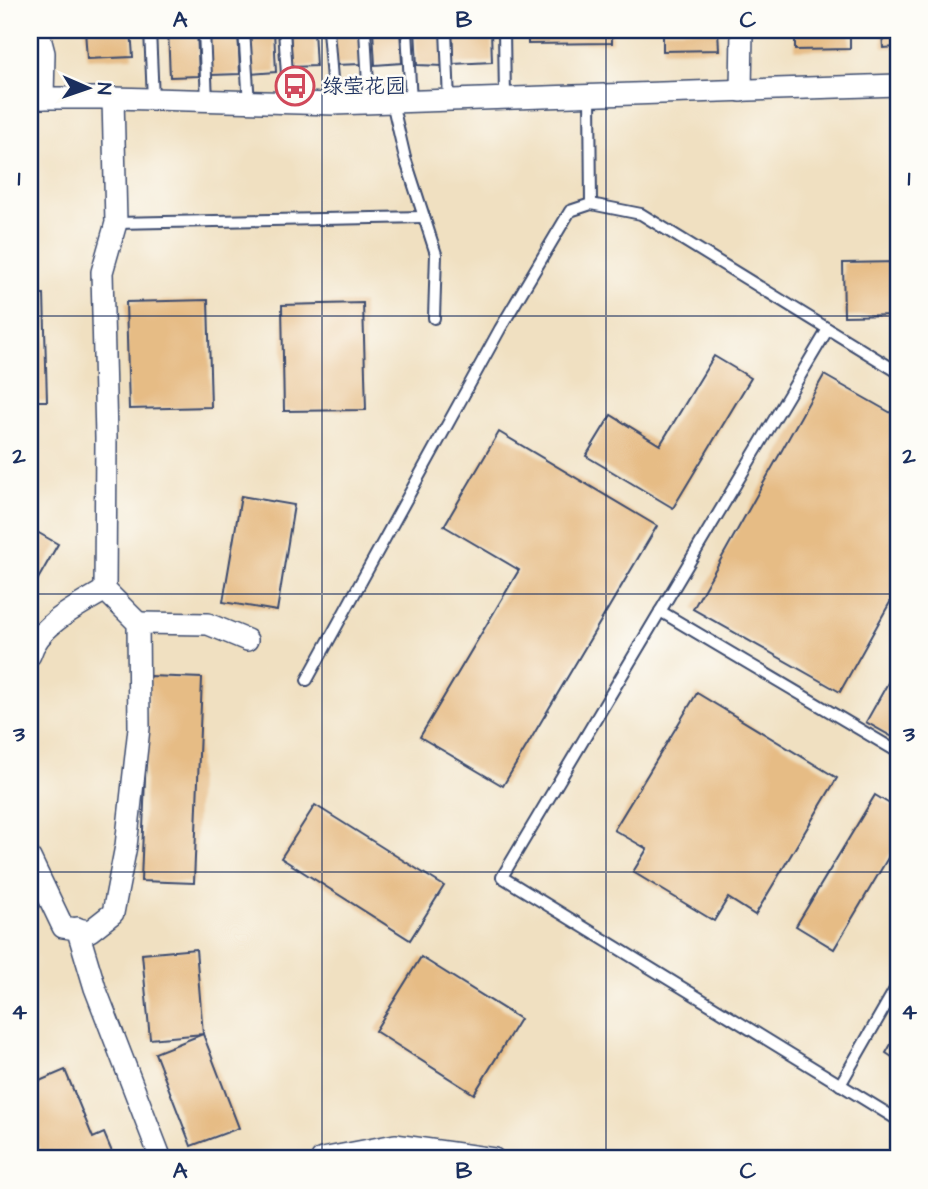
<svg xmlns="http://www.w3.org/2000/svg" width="928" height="1189" viewBox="0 0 928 1189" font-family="'Architects Daughter','LXGW WenKai TC',sans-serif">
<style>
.building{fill:#e6bc85}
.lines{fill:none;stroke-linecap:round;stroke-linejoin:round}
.service-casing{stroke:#3b4a6d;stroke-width:14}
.minor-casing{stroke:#3b4a6d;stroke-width:24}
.service{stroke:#fff;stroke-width:10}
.minor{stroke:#fff;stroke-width:21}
.grid{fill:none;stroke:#1b2f5e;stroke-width:2;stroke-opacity:0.55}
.labels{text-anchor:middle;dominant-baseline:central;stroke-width:5;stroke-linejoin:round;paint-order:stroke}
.poi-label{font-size:21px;fill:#1b2f5e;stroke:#fdfcf7;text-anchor:start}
.neatline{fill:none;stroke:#1b2f5e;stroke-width:2.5}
.grid-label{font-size:23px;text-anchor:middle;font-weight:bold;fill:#1b2f5e}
</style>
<rect width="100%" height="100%" fill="#fdfcf7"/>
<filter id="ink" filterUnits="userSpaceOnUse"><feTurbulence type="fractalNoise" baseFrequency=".0143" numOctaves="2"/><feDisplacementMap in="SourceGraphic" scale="14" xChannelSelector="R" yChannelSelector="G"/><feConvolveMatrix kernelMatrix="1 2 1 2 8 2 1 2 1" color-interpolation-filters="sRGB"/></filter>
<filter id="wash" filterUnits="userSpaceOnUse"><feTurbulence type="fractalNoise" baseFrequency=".00686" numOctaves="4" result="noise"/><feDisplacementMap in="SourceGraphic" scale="28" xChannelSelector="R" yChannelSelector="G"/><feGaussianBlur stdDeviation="1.57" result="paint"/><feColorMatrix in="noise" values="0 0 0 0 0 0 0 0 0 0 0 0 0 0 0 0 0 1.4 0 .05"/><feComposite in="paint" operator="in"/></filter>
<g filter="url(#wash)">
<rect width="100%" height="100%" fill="#f0e0c1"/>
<g id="blocks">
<g class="building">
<polygon points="85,30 131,30 133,57 87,59"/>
<polygon points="168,30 197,30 199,76 170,77"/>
<polygon points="209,30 238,30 240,74 211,75"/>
<polygon points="248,30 274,30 276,72 250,74"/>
<polygon points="290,30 314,30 316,66 292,67"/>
<polygon points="333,30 360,30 362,64 335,65"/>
<polygon points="373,30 400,30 402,63 375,65"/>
<polygon points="415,30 441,30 443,66 417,65"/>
<polygon points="452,30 491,30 492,62 453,64"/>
<polygon points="528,30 612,30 612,43 528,44"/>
<polygon points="663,30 718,30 719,50 663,51"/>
<polygon points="795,30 850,30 850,49 795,50"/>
<polygon points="882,30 898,30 898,47 883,48"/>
<polygon points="898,262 898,315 844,316 843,263"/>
<polygon points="30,294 44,294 47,401 30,401"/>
<polygon points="208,300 211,407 129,409 126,302"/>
<polygon points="363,303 366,410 284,411 282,305"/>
<polygon points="714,356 751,378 673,508 586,456 611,415 660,445"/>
<polygon points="824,375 898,417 898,588 840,692 693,609"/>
<polygon points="499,432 657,526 503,786 420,737 519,570 444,526"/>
<polygon points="241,496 294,505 277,611 223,602"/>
<polygon points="30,528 58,544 30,593"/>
<polygon points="898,665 898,740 866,722"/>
<polygon points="149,676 202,678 194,883 141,881"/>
<polygon points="697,693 837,778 755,915 728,898 714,921 633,872 647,849 614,830"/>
<polygon points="875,795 898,809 898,841 834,949 796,926"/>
<polygon points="315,805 444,886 410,940 281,858"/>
<polygon points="196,949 203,1034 239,1128 191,1146 155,1053 203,1034 150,1039 142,954"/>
<polygon points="421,957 520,1019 474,1094 375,1031"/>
<polygon points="898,1032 898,1061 886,1053"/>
<polygon points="65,1070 93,1138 104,1133 115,1159 43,1159 30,1126 30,1085"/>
</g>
</g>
</g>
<g filter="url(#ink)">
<use href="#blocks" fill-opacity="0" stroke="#3b4a6d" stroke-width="2"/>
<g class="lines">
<defs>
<g id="service">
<polyline points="150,30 153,100"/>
<polyline points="204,30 207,101"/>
<polyline points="244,30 249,103"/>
<polyline points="284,30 289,104"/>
<polyline points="328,30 334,104"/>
<polyline points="365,30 369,103"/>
<polyline points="407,30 411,102"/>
<polyline points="446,30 449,101"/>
<polyline points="504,30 505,99"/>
<polyline points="590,96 591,204"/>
<polyline points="392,102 405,158 436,254 434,318"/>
<polyline points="116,223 424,217"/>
<polyline points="828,329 502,877 898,1120"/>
<polyline points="660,611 898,752"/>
<polyline points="307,680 500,329 570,211 591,204 641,214 898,372"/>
<polyline points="840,1085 898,984"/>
</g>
<g id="minor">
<polyline points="38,30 44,53 43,98"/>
<polyline points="741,91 742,30"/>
<polyline points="30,98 113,98 334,104 898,85"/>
<polyline points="138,623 208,624 247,640"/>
<path d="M 30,655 C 39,624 79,606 105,590"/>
<polyline points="30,858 63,927 90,931 113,913 126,846 139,728 138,623 105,590 106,438 102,272 116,223 113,98"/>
<polyline points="77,928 95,988 161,1159"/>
<polyline points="322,1159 395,1145 494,1159"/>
</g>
</defs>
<use href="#service" class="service-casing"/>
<use href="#minor" class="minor-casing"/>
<use href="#service" class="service"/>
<use href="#minor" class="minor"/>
</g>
</g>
<path class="grid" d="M 322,30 L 322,1159M 606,30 L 606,1159M 30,316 L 898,316M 30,594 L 898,594M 30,872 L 898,872"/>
<defs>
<symbol id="bus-ring" viewBox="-11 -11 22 22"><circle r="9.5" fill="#fdfcf7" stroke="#d1495b" stroke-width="1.5"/><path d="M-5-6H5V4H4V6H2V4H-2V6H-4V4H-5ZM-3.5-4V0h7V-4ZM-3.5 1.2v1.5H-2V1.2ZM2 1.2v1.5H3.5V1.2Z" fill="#d1495b"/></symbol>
</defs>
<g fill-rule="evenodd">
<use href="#bus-ring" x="273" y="64" width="44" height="44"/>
</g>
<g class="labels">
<g class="poi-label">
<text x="322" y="86">绿莹花园</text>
</g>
</g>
<rect width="928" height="1189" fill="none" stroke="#fdfcf7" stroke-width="77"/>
<g transform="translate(88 88) rotate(92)" stroke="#fdfcf7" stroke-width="5" paint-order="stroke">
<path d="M0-5L12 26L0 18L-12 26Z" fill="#1b2f5e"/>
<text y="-10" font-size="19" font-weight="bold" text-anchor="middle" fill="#1b2f5e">N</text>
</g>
<rect x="38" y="38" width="852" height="1112" class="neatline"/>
<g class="grid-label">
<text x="180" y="27">A</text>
<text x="464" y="27">B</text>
<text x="748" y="27">C</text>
<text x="19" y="185">1</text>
<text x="909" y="185">1</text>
<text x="19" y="463">2</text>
<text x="909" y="463">2</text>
<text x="19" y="741">3</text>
<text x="909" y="741">3</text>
<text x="19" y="1019">4</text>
<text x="909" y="1019">4</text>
<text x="180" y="1178">A</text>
<text x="464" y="1178">B</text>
<text x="748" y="1178">C</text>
</g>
</svg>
